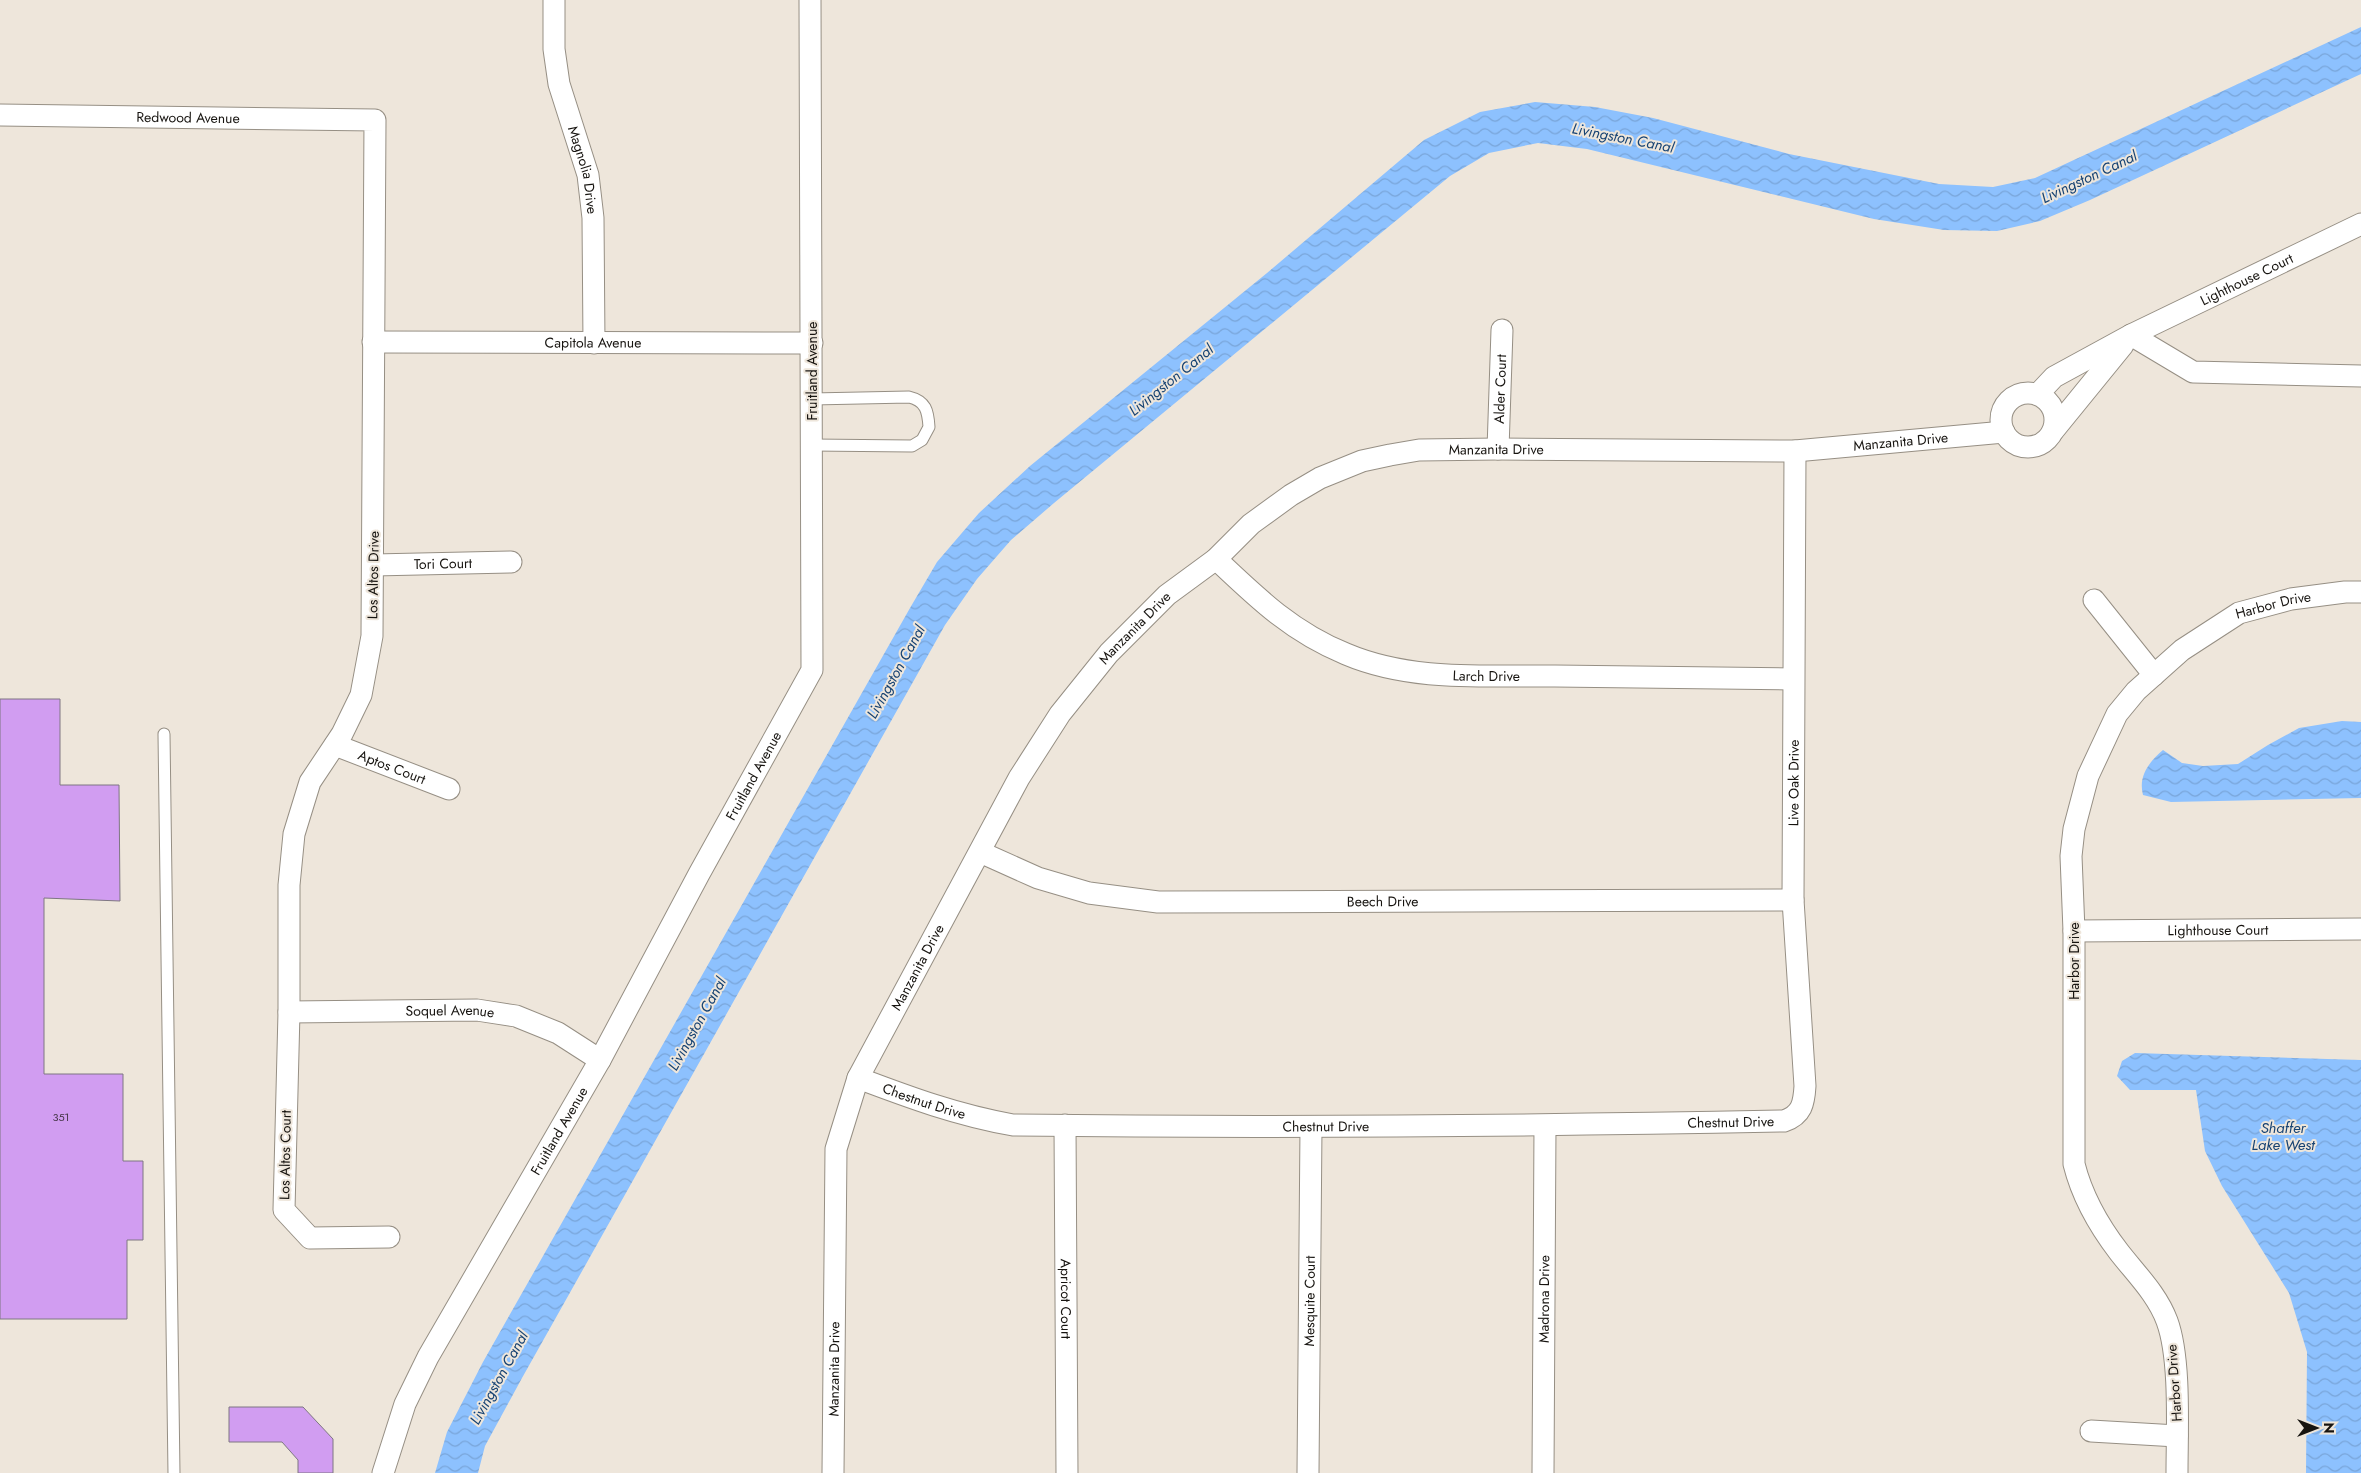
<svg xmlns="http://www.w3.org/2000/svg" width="2361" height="1473" viewBox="0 0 2361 1473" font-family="Jost,sans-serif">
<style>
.water{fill:url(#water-waves)}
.building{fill:#d19df1;stroke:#7e7782}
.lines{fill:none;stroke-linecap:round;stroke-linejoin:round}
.service-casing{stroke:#968f84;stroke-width:13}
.minor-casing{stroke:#968f84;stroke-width:23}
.service{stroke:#fff;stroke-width:11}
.minor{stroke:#fff;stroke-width:21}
.labels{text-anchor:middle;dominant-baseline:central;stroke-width:4;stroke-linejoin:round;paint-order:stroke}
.number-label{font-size:11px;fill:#463648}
.street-label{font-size:14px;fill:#171410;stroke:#eee6db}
.water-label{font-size:15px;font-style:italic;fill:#174373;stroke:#eee6db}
</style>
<defs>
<pattern id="water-waves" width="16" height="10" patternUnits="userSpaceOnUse" patternTransform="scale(1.25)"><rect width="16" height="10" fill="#8dc1fe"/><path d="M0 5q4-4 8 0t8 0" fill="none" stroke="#79a5d9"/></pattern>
</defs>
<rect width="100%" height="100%" fill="#eee6db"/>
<g class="water">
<polygon points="2361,27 2361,74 2090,200 2040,221 1997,231 1944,230 1874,219 1587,149 1538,143 1489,153 1450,176 1054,503 1011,540 977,579 945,625 522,1378 485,1446 478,1473 435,1473 447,1432 483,1362 910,608 937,562 979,513 1030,466 1267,273 1424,140 1480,112 1535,102 1595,107 1653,118 1789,154 1939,184 1993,187 2035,178"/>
<path d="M 2342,721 L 2361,722 L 2361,798 L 2171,802 L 2143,795 C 2138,776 2149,762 2163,750 L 2182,763 L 2203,766 L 2238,764 L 2268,745 L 2299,728 Z"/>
<polygon points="2135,1053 2361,1060 2361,1473 2306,1473 2307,1352 2289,1293 2222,1186 2205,1151 2196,1090 2130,1090 2117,1076 2122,1061"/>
</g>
<g class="building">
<polygon points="0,699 60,699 60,785 119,785 120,901 44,898 44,1074 123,1074 123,1161 143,1161 143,1240 127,1240 127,1319 0,1319"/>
<polygon points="229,1407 303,1407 333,1439 333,1473 298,1473 298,1460 282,1442 229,1442"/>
</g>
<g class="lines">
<defs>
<g id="service">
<path d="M 812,399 L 909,397 C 926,401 928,411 929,427 L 922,440 L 912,446 L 812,445"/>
<polyline points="164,734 174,1473"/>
</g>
<g id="minor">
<path id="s1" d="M 554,0 L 554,49 L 559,84 L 588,175 L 593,218 L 594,343"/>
<path id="s2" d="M 0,115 L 375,120 L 372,636 L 361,695 L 342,734 L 310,782 L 294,834 L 289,885 L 289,1012 L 284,1210 L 310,1238 L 389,1237"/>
<polyline points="2131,335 2193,372 2361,376"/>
<path id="s3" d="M 373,342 L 812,343"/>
<circle cx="2028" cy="420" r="27"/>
<path id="s4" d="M 2039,393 L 2054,377 L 2131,335 L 2361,224"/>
<polyline points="2053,431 2123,345"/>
<path id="s5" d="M 1498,449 L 1502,330"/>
<path id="s6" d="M 1216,559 C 1257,598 1292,632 1346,654 C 1412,682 1485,675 1555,676 C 1634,677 1713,678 1793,679"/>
<path id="s7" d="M 374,565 L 511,562"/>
<polyline points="2094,600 2154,675"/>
<path id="s8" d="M 335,745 L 449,789"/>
<path id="s9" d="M 980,852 L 1038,878 L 1089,893 L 1158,902 L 1793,900"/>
<path id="s10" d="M 2074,931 L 2361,929"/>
<path id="s11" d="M 289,1012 L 477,1010 L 516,1016 L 558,1033 L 600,1060"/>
<path id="s12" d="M 858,1078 C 911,1098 957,1115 1013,1125 C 1270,1128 1527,1126 1784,1121 C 1802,1115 1804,1103 1805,1086 L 1793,900 L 1795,451"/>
<path id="s13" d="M 1065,1125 L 1067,1473"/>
<polyline points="2091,1431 2177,1436"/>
<path id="s14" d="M 383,1473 L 405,1404 L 428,1357 L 600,1060 L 699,874 L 812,670 L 810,0"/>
<path id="s15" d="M 833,1473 L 836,1149 L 858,1078 L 1019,778 L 1060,714 L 1109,653 L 1167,595 L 1216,559 L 1251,524 L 1291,495 L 1320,478 L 1362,461 L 1390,455 L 1419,450 L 1498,449 L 1795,451 L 2004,432"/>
<path id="s16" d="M 1308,1473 L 1311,1127"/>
<path id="s17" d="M 1543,1473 L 1545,1126"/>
<path id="s18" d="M 2177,1473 C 2177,1431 2181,1359 2167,1321 C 2157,1294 2136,1274 2119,1252 C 2099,1226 2082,1196 2074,1164 L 2074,931 L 2071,856 L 2074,829 L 2088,776 L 2117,714 L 2136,691 L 2182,650 L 2239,613 L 2291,599 L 2345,592 L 2361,592"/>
</g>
</defs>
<use href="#service" class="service-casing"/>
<use href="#minor" class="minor-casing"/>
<use href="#service" class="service"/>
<use href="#minor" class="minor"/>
</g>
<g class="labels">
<g class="number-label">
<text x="61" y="1117">351</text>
</g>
<g class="street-label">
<text stroke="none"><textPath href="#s2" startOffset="188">Redwood Avenue</textPath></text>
<text stroke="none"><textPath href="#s1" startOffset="174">Magnolia Drive</textPath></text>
<text stroke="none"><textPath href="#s4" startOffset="238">Lighthouse Court</textPath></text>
<text stroke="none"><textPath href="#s3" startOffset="220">Capitola Avenue</textPath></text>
<text transform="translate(812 371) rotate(-90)">Fruitland Avenue</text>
<text stroke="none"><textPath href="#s5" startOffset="60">Alder Court</textPath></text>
<text stroke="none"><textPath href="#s15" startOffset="1754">Manzanita Drive</textPath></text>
<text stroke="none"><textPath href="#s15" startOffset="1349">Manzanita Drive</textPath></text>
<text stroke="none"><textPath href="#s7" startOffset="69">Tori Court</textPath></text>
<text transform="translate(373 575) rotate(-89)">Los Altos Drive</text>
<text stroke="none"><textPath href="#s18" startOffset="990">Harbor Drive</textPath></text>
<text stroke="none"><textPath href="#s15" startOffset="929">Manzanita Drive</textPath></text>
<text stroke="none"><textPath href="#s6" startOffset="305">Larch Drive</textPath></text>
<text stroke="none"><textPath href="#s8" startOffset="61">Aptos Court</textPath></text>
<text stroke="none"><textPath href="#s14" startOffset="791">Fruitland Avenue</textPath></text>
<text stroke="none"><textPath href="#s12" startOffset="1281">Live Oak Drive</textPath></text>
<text stroke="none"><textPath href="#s9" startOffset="411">Beech Drive</textPath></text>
<text stroke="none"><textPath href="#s10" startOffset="144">Lighthouse Court</textPath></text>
<text transform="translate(2074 961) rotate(-90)">Harbor Drive</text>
<text stroke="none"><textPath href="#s15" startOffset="524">Manzanita Drive</textPath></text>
<text stroke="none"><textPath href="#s11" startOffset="161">Soquel Avenue</textPath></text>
<text stroke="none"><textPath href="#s12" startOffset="70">Chestnut Drive</textPath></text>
<text stroke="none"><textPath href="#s12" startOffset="880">Chestnut Drive</textPath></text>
<text stroke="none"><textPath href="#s12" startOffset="475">Chestnut Drive</textPath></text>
<text stroke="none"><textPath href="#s14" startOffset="386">Fruitland Avenue</textPath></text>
<text transform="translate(285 1155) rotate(-89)">Los Altos Court</text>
<text stroke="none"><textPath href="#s13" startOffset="174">Apricot Court</textPath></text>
<text stroke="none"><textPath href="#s17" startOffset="174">Madrona Drive</textPath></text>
<text stroke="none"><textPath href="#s16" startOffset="172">Mesquite Court</textPath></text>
<text stroke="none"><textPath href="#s15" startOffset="104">Manzanita Drive</textPath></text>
<text transform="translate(2174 1383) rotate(-94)">Harbor Drive</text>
</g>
<g class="water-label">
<text transform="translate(1623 138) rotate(11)">Livingston Canal</text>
<text transform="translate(2089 177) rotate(-25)">Livingston Canal</text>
<text transform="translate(1171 380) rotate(-39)">Livingston Canal</text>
<text transform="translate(896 672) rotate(-61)">Livingston Canal</text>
<text transform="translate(697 1024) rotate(-61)">Livingston Canal</text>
<text x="2283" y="1128">Shaffer<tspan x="2283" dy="17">Lake West</tspan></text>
<text transform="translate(499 1378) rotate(-61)">Livingston Canal</text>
</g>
</g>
<g transform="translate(2316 1428) rotate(90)" stroke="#eee6db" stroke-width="4" paint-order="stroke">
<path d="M0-4L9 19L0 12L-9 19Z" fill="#171410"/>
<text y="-8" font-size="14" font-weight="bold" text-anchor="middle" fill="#171410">N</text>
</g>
</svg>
